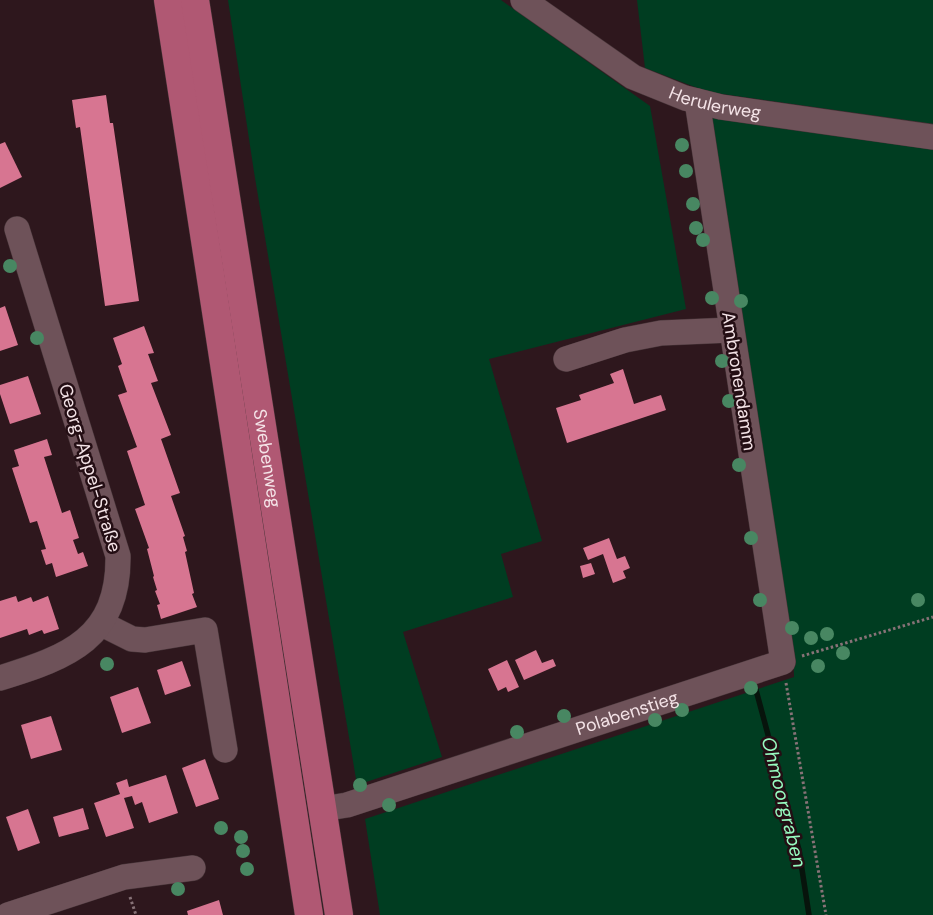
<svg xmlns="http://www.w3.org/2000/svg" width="933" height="915" viewBox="0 0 933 915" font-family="'DM Sans',sans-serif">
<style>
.green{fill:#003d21}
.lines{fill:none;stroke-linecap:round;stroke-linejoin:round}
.stream{stroke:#07140c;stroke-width:5.5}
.building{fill:#d77591}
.minor-casing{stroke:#463438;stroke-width:26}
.major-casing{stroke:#463438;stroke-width:29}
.path{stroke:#877277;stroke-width:3;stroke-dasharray:2.5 2.5;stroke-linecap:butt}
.minor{stroke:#6e5259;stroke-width:25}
.major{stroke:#b05873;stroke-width:28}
.tree{fill:#488762}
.labels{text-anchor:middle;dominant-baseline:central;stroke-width:5;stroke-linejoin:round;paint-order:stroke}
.street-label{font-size:18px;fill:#f4e3e7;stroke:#240e14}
.water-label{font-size:19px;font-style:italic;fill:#97fbc0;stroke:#240e14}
</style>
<rect width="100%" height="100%" fill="#2e171d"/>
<g class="green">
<polygon points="228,0 501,0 650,106 686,309 489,359 542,541 501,554 513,597 403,632 442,757 357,785 254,172"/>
<polygon points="637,0 933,0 933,124 708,92 645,68"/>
<polygon points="709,116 933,145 933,915 380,915 365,819 794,677 793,644"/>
</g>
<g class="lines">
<polyline class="stream" points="756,690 799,850 809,915"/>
</g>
<g class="building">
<polygon points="106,95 110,123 113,123 139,301 105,306 80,127 76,128 72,100"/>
<polygon points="5,142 22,177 0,188 0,144"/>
<polygon points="5,306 18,345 0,351 0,308"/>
<polygon points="144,326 154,353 148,354 158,381 151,383 171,435 161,439 180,493 171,496 185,536 183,537 187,551 185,552 194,593 192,594 197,607 161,619 157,605 160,604 155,591 157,590 153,577 154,576 147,549 149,548 135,509 145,505 127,451 137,447 118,395 127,392 118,366 122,364 113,338"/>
<polygon points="623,369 634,404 661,395 666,410 567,443 556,408 581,400 579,395 614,383 610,374"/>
<polygon points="28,376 41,414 10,424 0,394 0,385"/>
<polygon points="47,439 52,455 44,457 62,513 70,510 79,538 73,540 78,554 83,552 88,566 56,577 52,563 46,565 41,550 46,549 37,521 30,523 12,468 19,466 14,450"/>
<polygon points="609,538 617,559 625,556 630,568 623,571 626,578 613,583 603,554 588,560 583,548"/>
<polygon points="591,563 595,574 583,578 580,566"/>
<polygon points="16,596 18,602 31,597 33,602 48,596 59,629 44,634 42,630 29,635 27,629 0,638 0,601"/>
<polygon points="536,650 542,663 553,659 556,666 524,680 515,660"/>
<polygon points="507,660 519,687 508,692 506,687 498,691 488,669"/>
<polygon points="182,661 191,686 165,695 157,670"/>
<polygon points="138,687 151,723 122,733 110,697"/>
<polygon points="51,716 62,750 31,759 21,725"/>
<polygon points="205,759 219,799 196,807 182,768"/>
<polygon points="166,775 178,813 149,823 142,802 135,805 132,796 124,798 134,828 106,837 94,803 120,794 116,783 127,779 129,787"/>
<polygon points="83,808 89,829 59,837 53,817"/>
<polygon points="28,809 40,843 18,851 6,817"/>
<polygon points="219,900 223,915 188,915 187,911"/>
</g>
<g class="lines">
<defs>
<g id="minor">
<path id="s1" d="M 523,0 L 633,77 L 685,98 L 721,107 L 933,137"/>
<polyline points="566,359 625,340 661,333 731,330"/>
<polyline points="102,624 132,639 145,640 205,630 225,750"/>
<path d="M 0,678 C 69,657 119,638 118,556 L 17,229"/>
<path id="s2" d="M 322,809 L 347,805 L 783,662 L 697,101"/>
<polyline points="8,915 124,877 193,868"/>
</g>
<g id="major">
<polyline points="168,0 309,915"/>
<path id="s3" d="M 195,0 L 339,915"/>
</g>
</defs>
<use href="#minor" class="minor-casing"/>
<use href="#major" class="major-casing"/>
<g class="path">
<polyline points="802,656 933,617"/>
<polyline points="786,683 826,915"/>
<polyline points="130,897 136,915"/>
</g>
<use href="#minor" class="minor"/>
<use href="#major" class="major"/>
</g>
<g class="tree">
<circle cx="682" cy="145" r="7"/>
<circle cx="686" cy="171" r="7"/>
<circle cx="693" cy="204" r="7"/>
<circle cx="696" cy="228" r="7"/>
<circle cx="703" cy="240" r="7"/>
<circle cx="10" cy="266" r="7"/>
<circle cx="712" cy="298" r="7"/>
<circle cx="741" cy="301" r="7"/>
<circle cx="37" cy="338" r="7"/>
<circle cx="722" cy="361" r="7"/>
<circle cx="729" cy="401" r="7"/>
<circle cx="739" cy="465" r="7"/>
<circle cx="751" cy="538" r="7"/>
<circle cx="760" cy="600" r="7"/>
<circle cx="918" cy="600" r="7"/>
<circle cx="792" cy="628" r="7"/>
<circle cx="827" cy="634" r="7"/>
<circle cx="811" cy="638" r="7"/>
<circle cx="843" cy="653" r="7"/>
<circle cx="107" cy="664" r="7"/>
<circle cx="818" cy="666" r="7"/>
<circle cx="751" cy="688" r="7"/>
<circle cx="682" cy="710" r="7"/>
<circle cx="564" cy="716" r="7"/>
<circle cx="655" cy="720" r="7"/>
<circle cx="517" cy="732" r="7"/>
<circle cx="360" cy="785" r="7"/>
<circle cx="389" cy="805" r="7"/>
<circle cx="221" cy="828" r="7"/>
<circle cx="241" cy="837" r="7"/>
<circle cx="243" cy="851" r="7"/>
<circle cx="247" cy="869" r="7"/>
<circle cx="178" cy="889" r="7"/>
</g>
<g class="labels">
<g class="street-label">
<text stroke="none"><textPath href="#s1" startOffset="221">Herulerweg</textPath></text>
<text transform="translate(739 381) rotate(81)">Ambronendamm</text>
<text stroke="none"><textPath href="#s3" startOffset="464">Swebenweg</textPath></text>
<text transform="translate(90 468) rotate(73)">Georg-Appel-Straße</text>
<text stroke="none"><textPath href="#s2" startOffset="320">Polabenstieg</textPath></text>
</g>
<g class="water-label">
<text transform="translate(784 802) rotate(76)">Ohmoorgraben</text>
</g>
</g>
</svg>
